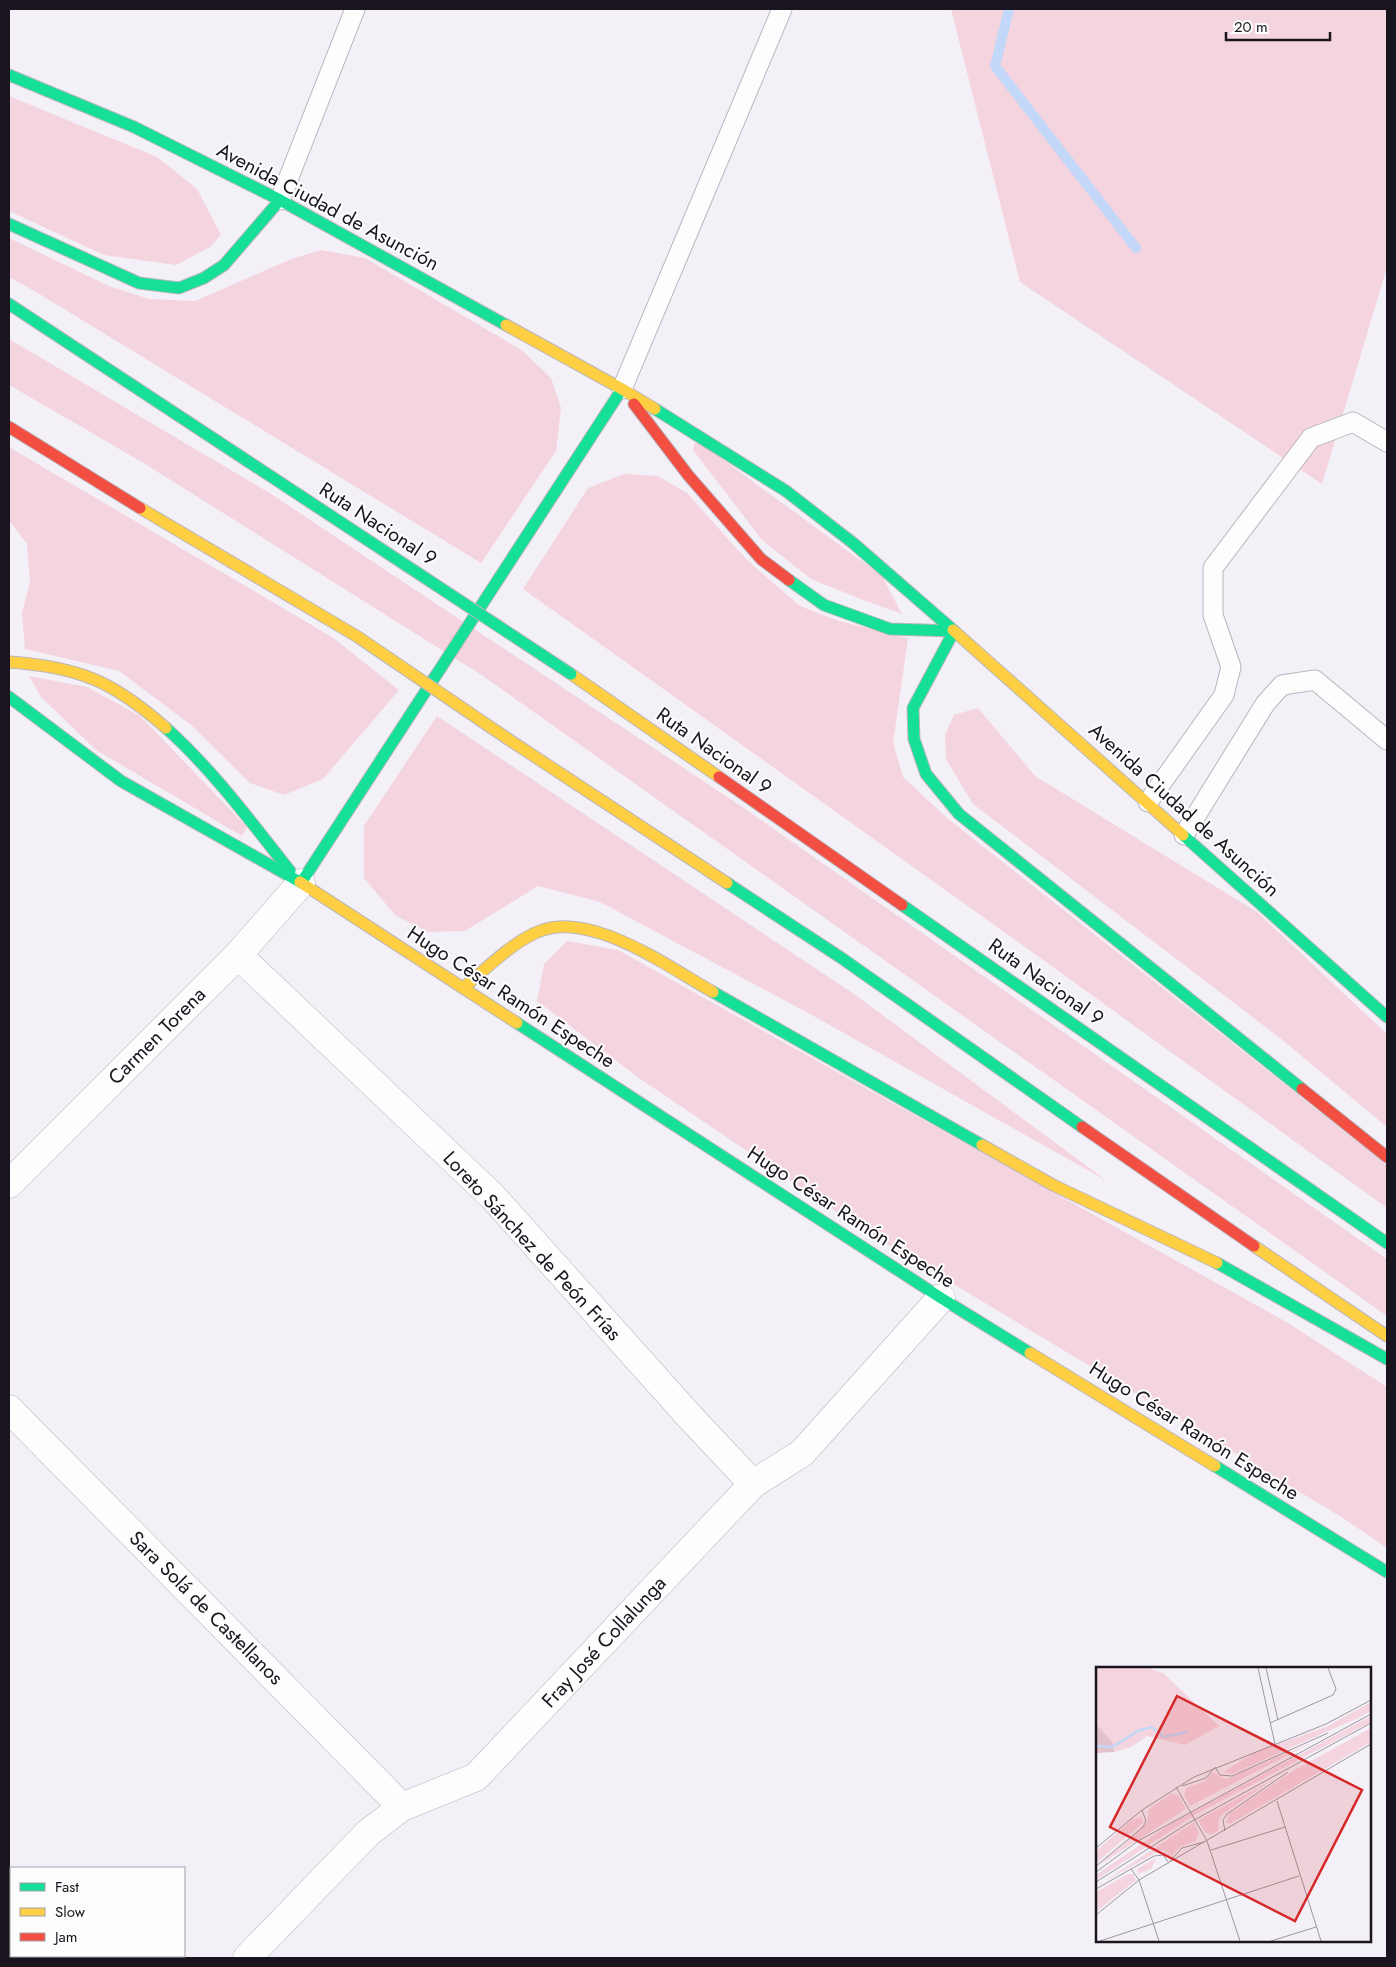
<svg xmlns="http://www.w3.org/2000/svg" width="1396" height="1967" viewBox="0 0 1396 1967" font-family="Jost,sans-serif">
<style>
.green{fill:#f4d4de}
.lines{fill:none;stroke-linecap:round;stroke-linejoin:round}
.stream{stroke:#c3d7f9;stroke-width:10}
.lane-casing{stroke:#b9b5bd;stroke-width:21}
.street-casing{stroke:#b9b5bd;stroke-width:29}
.fast-casing{stroke:#b9b5bd;stroke-width:13}
.slow-casing{stroke:#b9b5bd;stroke-width:13}
.jam-casing{stroke:#b9b5bd;stroke-width:13}
.lane{stroke:#fdfdfe;stroke-width:19}
.street{stroke:#fdfdfe;stroke-width:28}
.fast{stroke:#16e098;stroke-width:11}
.slow{stroke:#ffcf43;stroke-width:11}
.jam{stroke:#f24e42;stroke-width:11}
.fast-bridge-casing{stroke:#b9b5bd;stroke-width:13;stroke-linecap:butt}
.slow-bridge-casing{stroke:#b9b5bd;stroke-width:13;stroke-linecap:butt}
.fast-bridge{stroke:#16e098;stroke-width:11}
.slow-bridge{stroke:#ffcf43;stroke-width:11}
.labels{text-anchor:middle;dominant-baseline:central;stroke-width:4;stroke-linejoin:round;paint-order:stroke}
.street-label{font-size:20px;fill:#19141d;stroke:#fdfdfd}
.inset-river{fill:none;stroke:#c3d7f9;stroke-width:2.5}
.inset-road{fill:none;stroke:#9c98a0;stroke-width:1}
.view{fill:#d62828;fill-opacity:0.15;stroke:#d62828;stroke-width:2.5}
.inset-edge{fill:none;stroke:#19141d;stroke-width:2.5}
</style>
<rect width="100%" height="100%" fill="#f4f0f8"/>
<g class="green">
<polygon points="951,9 1387,9 1387,267 1322,484 1020,282"/>
<polygon points="9,96 157,157 197,189 221,235 210,247 176,265 104,255 9,211"/>
<polygon points="9,238 109,286 149,299 195,301 289,260 321,250 365,258 523,351 551,378 561,408 556,451 481,563 36,292 9,277"/>
<polygon points="9,339 268,492 741,806 1387,1259 1387,1316 483,676 142,462 9,385"/>
<polygon points="696,440 882,576 902,614 858,598 811,579 762,540 693,450"/>
<polygon points="9,447 332,637 399,690 323,779 284,795 250,783 191,725 119,671 25,649 22,613 30,582 27,544 9,520"/>
<polygon points="624,474 658,476 687,493 747,560 800,606 839,621 908,638 893,743 903,777 947,818 1387,1165 1387,1208 1014,939 523,589 588,488"/>
<polygon points="29,676 87,687 140,716 247,827 242,836 96,750 41,697"/>
<polygon points="978,708 1035,776 1257,912 1387,1034 1387,1127 1280,1038 973,804 946,759 945,735 954,715"/>
<polygon points="437,716 854,994 1107,1181 812,1015 600,902 538,886 465,931 427,932 395,915 364,878 364,826"/>
<polygon points="567,941 618,950 1288,1323 1387,1387 1387,1548 1343,1518 865,1231 639,1078 537,1001 544,964"/>
</g>
<g class="lines">
<polyline class="stream" points="1009,9 995,66 1136,248"/>
<defs>
<g id="lane">
<polyline points="280,200 355,9"/>
<polyline points="622,389 782,9"/>
<polyline points="1148,802 1224,695 1231,667 1213,615 1213,568 1311,438 1353,422 1387,442"/>
<polyline points="1184,835 1265,704 1282,685 1315,680 1387,740"/>
</g>
<g id="street">
<polyline points="238,955 493,1197 690,1417 753,1484"/>
<polyline points="9,1184 238,955 301,883"/>
<polyline points="9,1409 402,1807"/>
<polyline points="247,1958 368,1833 402,1807 476,1777 753,1484 802,1453 941,1298"/>
</g>
<g id="fast">
<polyline points="9,75 134,127 280,200 506,325"/>
<polyline points="9,224 139,283 179,288 204,278 224,265 280,200"/>
<polyline points="9,304 407,566"/>
<polyline points="655,409 786,491 853,543 953,630"/>
<polyline points="789,580 824,605 890,629 954,631"/>
<polyline points="954,631 913,708 914,739 926,774 959,814 1302,1089"/>
<polyline points="9,697 121,781 300,882"/>
<path d="M 166,728 C 213,770 251,822 290,871"/>
<polyline points="1183,835 1387,1017"/>
<polyline points="301,883 622,389"/>
<polyline points="727,883 840,957 1082,1127"/>
<polyline points="902,905 1387,1243"/>
<polyline points="713,992 982,1145"/>
<polyline points="517,1023 941,1298 1030,1353"/>
<polyline points="1217,1263 1387,1359"/>
<polyline points="1215,1466 1387,1572"/>
</g>
<g id="slow">
<polyline points="506,325 622,389 655,409"/>
<polyline points="140,508 358,637"/>
<polyline points="953,630 1183,835"/>
<path d="M 9,662 C 79,667 113,681 166,728"/>
<polyline points="571,674 719,777"/>
<polyline points="508,739 727,883"/>
<polyline points="300,882 517,1023"/>
<path d="M 463,988 C 486,969 508,946 535,933 C 587,907 668,967 713,992"/>
<polyline points="982,1145 1053,1185 1217,1263"/>
<polyline points="1254,1246 1387,1336"/>
<polyline points="1030,1353 1215,1466"/>
</g>
<g id="jam">
<polyline points="634,404 688,475 761,559 789,580"/>
<polyline points="9,427 140,508"/>
<polyline points="719,777 902,905"/>
<polyline points="1302,1089 1387,1157"/>
<polyline points="1082,1127 1254,1246"/>
</g>
</defs>
<use href="#lane" class="lane-casing"/>
<use href="#street" class="street-casing"/>
<use href="#fast" class="fast-casing"/>
<use href="#slow" class="slow-casing"/>
<use href="#jam" class="jam-casing"/>
<use href="#lane" class="lane"/>
<use href="#street" class="street"/>
<use href="#fast" class="fast"/>
<use href="#slow" class="slow"/>
<use href="#jam" class="jam"/>
<defs>
<polyline id="fast-bridge" points="407,566 571,674"/>
<polyline id="slow-bridge" points="358,637 508,739"/>
</defs>
<use href="#fast-bridge" class="fast-bridge-casing"/>
<use href="#slow-bridge" class="slow-bridge-casing"/>
<use href="#fast-bridge" class="fast-bridge"/>
<use href="#slow-bridge" class="slow-bridge"/>
</g>
<g class="labels">
<g class="street-label">
<text transform="translate(328 207) rotate(28)">Avenida Ciudad de Asunción</text>
<text transform="translate(378 524) rotate(33)">Ruta Nacional 9</text>
<text transform="translate(714 751) rotate(35)">Ruta Nacional 9</text>
<text transform="translate(1184 810) rotate(42)">Avenida Ciudad de Asunción</text>
<text transform="translate(1046 982) rotate(35)">Ruta Nacional 9</text>
<text transform="translate(511 997) rotate(33)">Hugo César Ramón Espeche</text>
<text transform="translate(157 1036) rotate(-45)">Carmen Torena</text>
<text transform="translate(851 1217) rotate(33)">Hugo César Ramón Espeche</text>
<text transform="translate(532 1246) rotate(47)">Loreto Sánchez de Peón Frías</text>
<text transform="translate(1194 1431) rotate(32)">Hugo César Ramón Espeche</text>
<text transform="translate(206 1608) rotate(45)">Sara Solá de Castellanos</text>
<text transform="translate(604 1642) rotate(-47)">Fray José Collalunga</text>
</g>
</g>
<g transform="translate(1096 1667)">
<rect width="275" height="275" fill="#f4f0f8"/>
<path d="M 0,1 L 53,1 L 67,6 L 123,59 L 89,78 L 51,69 L 35,80 L 18,85 L 17,76 L 0,57 ZM 275,35 L 275,44 L 264,50 L 136,107 L 127,105 L 160,85 L 232,59 ZM 275,49 L 275,55 L 100,147 L 0,213 L 0,208 L 73,158 ZM 275,61 L 275,75 L 134,157 L 130,155 L 133,147 L 200,102 ZM 215,76 L 94,139 L 88,128 L 90,121 L 109,114 L 117,105 L 130,112 ZM 178,112 L 127,147 L 123,152 L 122,164 L 114,168 L 109,165 L 102,153 ZM 76,126 L 83,129 L 90,142 L 0,200 L 51,156 L 53,142 ZM 46,150 L 47,156 L 0,196 L 0,184 L 36,153 ZM 98,155 L 103,167 L 99,174 L 83,181 L 76,189 L 66,183 L 61,185 L 9,214 ZM 60,191 L 55,202 L 42,207 L 41,202 ZM 32,207 L 37,207 L 40,213 L 0,245 L 0,225 Z" fill="#f4d4de"/>
<path d="M 0,57 L 17,76 L 18,85 L 0,86 Z" fill="#e3c1cb"/>
<path class="inset-river" d="M 0,79 L 16,80 L 44,63 L 56,60 L 68,70 L 92,65"/>
<path class="inset-road" d="M 162,1 L 179,77M 170,1 L 182,53M 174,56 L 237,28 L 240,22 L 232,1M 119,100 L 124,108 L 136,109 L 232,66M 86,119 L 110,111 L 118,101M 80,120 L 111,174 L 144,274M 181,134 L 225,274M 129,164 L 127,153 L 131,147 L 192,105M 0,181 L 46,143 L 98,110 L 230,57 L 275,33M 115,183 L 189,160M 74,194 L 86,181 L 108,175M 0,199 L 47,160 L 50,154 L 46,143M 35,202 L 43,213 L 63,274M 0,205 L 42,174 L 275,47M 0,215 L 91,157 L 275,56M 0,222 L 58,189 L 67,188 L 73,196M 0,248 L 43,213 L 275,77M 4,274 L 203,209M 175,274 L 220,260"/>
<path class="view" d="M 81,29 L 266,123 L 199,254 L 14,160 Z"/>
<rect width="275" height="275" class="inset-edge"/>
</g>
<rect width="1396" height="1967" fill="none" stroke="#19141d" stroke-width="20"/>
<rect x="10" y="1867" width="175" height="90" fill="#fdfdfd" stroke="#a2a0a3"/>
<rect x="20" y="1883" width="25" height="8" fill="#16e098" stroke="#a2a0a3"/>
<text x="55" y="1892" font-size="15" fill="#19141d">Fast</text>
<rect x="20" y="1908" width="25" height="8" fill="#ffcf43" stroke="#a2a0a3"/>
<text x="55" y="1917" font-size="15" fill="#19141d">Slow</text>
<rect x="20" y="1933" width="25" height="8" fill="#f24e42" stroke="#a2a0a3"/>
<text x="55" y="1942" font-size="15" fill="#19141d">Jam</text>
<path d="M1226 32v8h104v-8" fill="none" stroke="#19141d" stroke-width="2.5"/>
<text x="1234" y="32" font-size="15" fill="#19141d" stroke="#fdfdfd" stroke-width="4" paint-order="stroke">20 m</text>
</svg>
